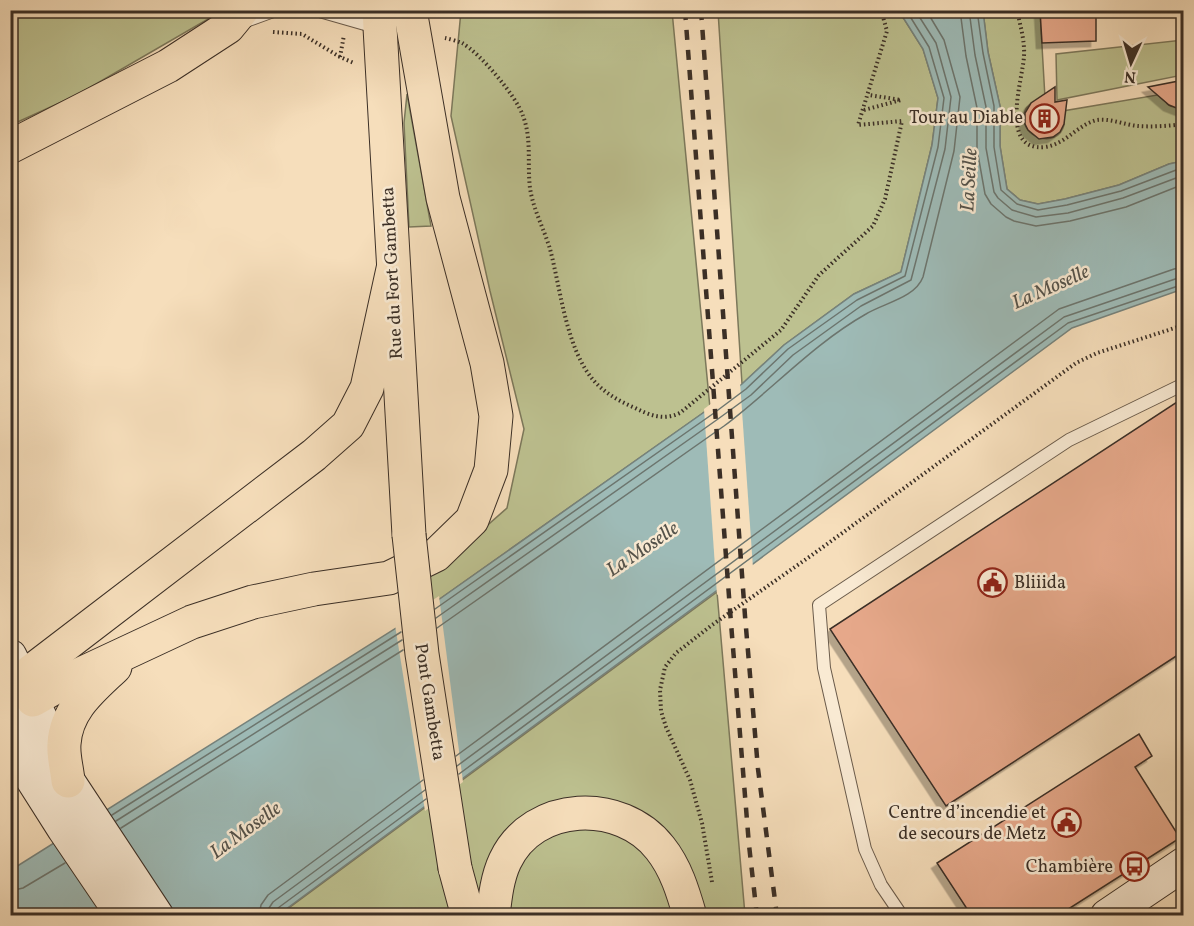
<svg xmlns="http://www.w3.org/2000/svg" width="1194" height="926" viewBox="0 0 1194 926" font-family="Vollkorn,serif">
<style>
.green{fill:#bdc190;stroke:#7c785b;stroke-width:1.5}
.water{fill:#9ebbb7;stroke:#76837d;stroke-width:1.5}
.pier{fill:#f6debb}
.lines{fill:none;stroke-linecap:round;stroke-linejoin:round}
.shore{stroke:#6c756e;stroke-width:1.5}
.building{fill:#e6a88a;stroke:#3b2f26;stroke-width:1.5;filter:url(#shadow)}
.service-casing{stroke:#6a5b4b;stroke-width:14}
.secondary-casing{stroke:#3b2f26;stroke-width:35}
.primary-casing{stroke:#3b2f26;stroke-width:35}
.path{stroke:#3b2f26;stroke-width:4;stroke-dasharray:1.5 3;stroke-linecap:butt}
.service{stroke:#f9ead3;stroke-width:12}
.secondary{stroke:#f9ead3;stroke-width:33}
.primary{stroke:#f6debb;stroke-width:33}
.rail{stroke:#3b2f26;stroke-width:4.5;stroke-dasharray:10 10;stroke-linecap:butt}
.primary-bridge-casing{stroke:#3b2f26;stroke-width:35;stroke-linecap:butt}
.primary-bridge{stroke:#f6debb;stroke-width:33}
.labels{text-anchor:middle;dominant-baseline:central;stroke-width:5;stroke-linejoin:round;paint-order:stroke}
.poi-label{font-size:18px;fill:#3b2f26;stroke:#f9ead3;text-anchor:end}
.street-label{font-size:18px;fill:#3b2f26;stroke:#f9ead3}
.water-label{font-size:20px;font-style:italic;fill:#54524a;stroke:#f9ead3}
</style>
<defs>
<filter id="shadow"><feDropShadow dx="-5.5" dy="5.5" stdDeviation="0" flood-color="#0004"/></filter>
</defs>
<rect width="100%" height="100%" fill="#f6debb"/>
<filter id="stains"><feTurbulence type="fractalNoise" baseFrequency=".00333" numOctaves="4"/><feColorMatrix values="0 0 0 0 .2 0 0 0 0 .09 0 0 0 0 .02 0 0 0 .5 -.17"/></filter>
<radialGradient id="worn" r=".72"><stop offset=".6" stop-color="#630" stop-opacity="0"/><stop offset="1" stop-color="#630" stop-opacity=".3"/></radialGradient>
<g class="green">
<polygon points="11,11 222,11 77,95 11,125"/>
<polygon points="461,11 672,11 710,408 417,615 416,588 507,508 524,429 490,291 451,116"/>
<polygon points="718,11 899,11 923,49 938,98 932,145 901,272 854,294 784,345 742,384"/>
<path d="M 983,11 L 1040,11 L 1045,98 C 1041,99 1036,101 1032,103 C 1028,105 1025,110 1024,114 C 1020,139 1058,149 1064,125 C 1065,121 1063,115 1063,111 L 1163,94 C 1165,107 1173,109 1183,104 L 1183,161 L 1169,164 L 1119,185 L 1065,199 L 1038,204 L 1020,200 L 1007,189 L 1000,146 L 1000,106 L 988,52 Z"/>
<polygon points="1183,40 1183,75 1057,100 1056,54"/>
<polygon points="407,94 431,226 409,227 404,123"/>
<polygon points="717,592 745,915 278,916"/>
</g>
<polygon class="water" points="899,11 983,11 988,52 1000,106 1000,146 1007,189 1020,200 1038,204 1065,199 1119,185 1169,164 1183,161 1183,289 1072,328 278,915 11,916 11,870 417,615 710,408 742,384 784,345 854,294 901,272 932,145 938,98 923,49"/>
<g class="pier">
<polygon points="740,382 753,568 717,595 704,409"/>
<polygon points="439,596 463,782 425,811 395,625"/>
</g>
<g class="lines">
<g class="shore">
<polyline points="960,10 966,56 977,108 977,149 985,194 991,204 1006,217 1014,221 1036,226 1070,221 1126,207 1184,184"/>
<polyline points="969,10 975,55 986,107 986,148 994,192 998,198 1012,210 1036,217 1068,213 1123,198 1184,175"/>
<polyline points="977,10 983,53 994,106 994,147 1001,190 1017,204 1038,210 1067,205 1121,191 1184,167"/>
<polyline points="435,609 714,413 746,389 788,349 857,300 905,276 938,147 944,98 929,47 906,10"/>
<polyline points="436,618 718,419 751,395 793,355 861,306 911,280 945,149 951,97 936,43 915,10"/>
<path d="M 437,628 L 724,426 C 772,390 813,344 866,314 C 884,303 915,298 923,277 L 954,151 L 960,97 L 944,40 L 926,10"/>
<polyline points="456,756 1059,309 1174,269 1184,267"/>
<polyline points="457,766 1064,317 1184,276"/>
<polyline points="459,774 1068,323 1184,284"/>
<polyline points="112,815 401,632"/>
<polyline points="116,821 402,640"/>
<polyline points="121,828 403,650"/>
<polyline points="10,891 23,888 65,863"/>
<polyline points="259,916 261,905 268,895 423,780"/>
<polyline points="268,916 269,908 273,902 425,790"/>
<polyline points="276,916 278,908 426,799"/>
</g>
</g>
<g class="building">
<polygon points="1040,10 1096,10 1096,41 1042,43"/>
<polygon points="1184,80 1184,111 1169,105 1148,87"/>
<polygon points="1055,87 1055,102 1067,100 1064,124 1060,132 1053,137 1039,139 1028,130 1025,124 1025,113 1031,103"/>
<polygon points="1177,402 1184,412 1184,651 946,806 830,629"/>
<polygon points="1139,734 1152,756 1135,767 1180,838 1059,915 971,915 937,863"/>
</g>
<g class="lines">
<defs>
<g id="service">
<polyline points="316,10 379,28"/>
<polyline points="243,22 276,10"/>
<polyline points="902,916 881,885 865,849 824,668 819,605 1069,440 1184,384"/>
</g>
<g id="secondary">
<polyline points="10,656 45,727 68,781 157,916"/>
<polyline points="10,716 44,756"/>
<polyline points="10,744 64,829 123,916"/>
<polyline points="1107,916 1184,864"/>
</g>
<g id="primary">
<polyline points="379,10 409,535"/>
<polyline points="10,147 168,66 228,27 242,10"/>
<polyline points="21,679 314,455 348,425 367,388 393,269"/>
<polyline points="33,700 70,679 192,622 253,602 314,589 389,578 436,555 472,520 491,470 496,416 487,363 443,198 410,10"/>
<path d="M 68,781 C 67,769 63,756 64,744 C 66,709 92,689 115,667"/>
<polyline points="455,868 468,916"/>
<path d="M 493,916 C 495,898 497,878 505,861 C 533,801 621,798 660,848 C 676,868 683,892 690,916"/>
</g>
</defs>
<use href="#service" class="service-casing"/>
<use href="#secondary" class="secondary-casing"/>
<use href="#primary" class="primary-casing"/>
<g class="path">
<path d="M 1017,10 C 1020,25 1025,41 1024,56 C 1023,79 998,152 1045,147 C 1066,144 1077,125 1097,120 C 1110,118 1125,125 1138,126 C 1152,127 1169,126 1184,124"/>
<polyline points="273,32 302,34 340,57 354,63"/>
<path d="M 445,38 C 450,39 457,41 462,43 C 480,53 517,97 523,116 C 532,139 527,164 530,188 C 533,209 544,229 550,249 C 561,290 566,350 595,382 C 605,393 619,401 633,407 C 649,415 663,421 680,413 L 781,330 L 819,275 L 873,226 L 885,199 L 902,121 L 858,125 L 887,31 L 881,10"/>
<polyline points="340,57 344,35"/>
<polyline points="864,110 901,100 869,95"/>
<polyline points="712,882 702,823 690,780 666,727 661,711 660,690 665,667 676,653 712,625 812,555 1076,363 1097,353 1184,325"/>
</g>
<use href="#service" class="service"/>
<use href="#secondary" class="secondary"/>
<use href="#primary" class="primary"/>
<g class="rail">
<polyline points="685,10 731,623 749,845 757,916"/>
<polyline points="701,10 745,616 758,769 777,916"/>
</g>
<defs>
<polyline id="primary-bridge" points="409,535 422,654 455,868"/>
</defs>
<use href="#primary-bridge" class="primary-bridge-casing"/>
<use href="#primary-bridge" class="primary-bridge"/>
</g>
<defs>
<symbol id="building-ring" viewBox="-11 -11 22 22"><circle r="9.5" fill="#f9ead3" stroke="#8f2418" stroke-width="1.5"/><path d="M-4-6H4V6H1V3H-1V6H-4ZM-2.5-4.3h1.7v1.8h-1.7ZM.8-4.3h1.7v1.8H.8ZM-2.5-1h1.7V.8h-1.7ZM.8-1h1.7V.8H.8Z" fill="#8f2418"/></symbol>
<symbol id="civic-ring" viewBox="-11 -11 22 22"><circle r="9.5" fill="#f9ead3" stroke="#8f2418" stroke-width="1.5"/><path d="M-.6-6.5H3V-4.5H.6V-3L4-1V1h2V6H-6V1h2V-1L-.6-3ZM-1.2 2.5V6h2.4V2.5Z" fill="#8f2418"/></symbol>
<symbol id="bus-ring" viewBox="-11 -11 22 22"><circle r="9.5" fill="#f9ead3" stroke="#8f2418" stroke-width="1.5"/><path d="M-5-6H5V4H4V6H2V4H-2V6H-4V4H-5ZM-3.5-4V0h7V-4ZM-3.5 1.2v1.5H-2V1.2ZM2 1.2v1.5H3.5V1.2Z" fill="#8f2418"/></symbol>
</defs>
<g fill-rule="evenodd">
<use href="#building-ring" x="1028" y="102" width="33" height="33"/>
<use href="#civic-ring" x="976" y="566" width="33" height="33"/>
<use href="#civic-ring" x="1050" y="806" width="33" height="33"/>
<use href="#bus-ring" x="1118" y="850" width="33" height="33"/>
</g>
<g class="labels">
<g class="poi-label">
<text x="1023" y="118">Tour au Diable</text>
<text x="1014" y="583" text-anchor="start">Bliiida</text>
<text x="1046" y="813">Centre d’incendie et<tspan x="1046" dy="21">de secours de Metz</tspan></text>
<text x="1113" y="867">Chambière</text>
</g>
<g class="street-label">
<text transform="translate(393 273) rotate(-93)">Rue du Fort Gambetta</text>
<text transform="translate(429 702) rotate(81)">Pont Gambetta</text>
</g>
<g class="water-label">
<text transform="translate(970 180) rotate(-87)">La Seille</text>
<text transform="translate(1051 288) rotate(-24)">La Moselle</text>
<text transform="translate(643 550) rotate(-34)">La Moselle</text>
<text transform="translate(246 831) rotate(-36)">La Moselle</text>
</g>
</g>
<rect width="1194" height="926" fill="none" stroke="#f6debb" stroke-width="36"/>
<rect x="12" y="12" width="1170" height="902" fill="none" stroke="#3b2f26" stroke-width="3"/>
<rect x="18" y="18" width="1158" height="890" fill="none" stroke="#3b2f26" stroke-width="1.5"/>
<g transform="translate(1131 63) rotate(184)" stroke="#f9ead3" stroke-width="4.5" paint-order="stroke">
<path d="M0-4.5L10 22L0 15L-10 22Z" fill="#3b2f26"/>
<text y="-9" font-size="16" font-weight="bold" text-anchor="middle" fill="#3b2f26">N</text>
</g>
<rect width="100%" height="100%" filter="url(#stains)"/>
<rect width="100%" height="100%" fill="url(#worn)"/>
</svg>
